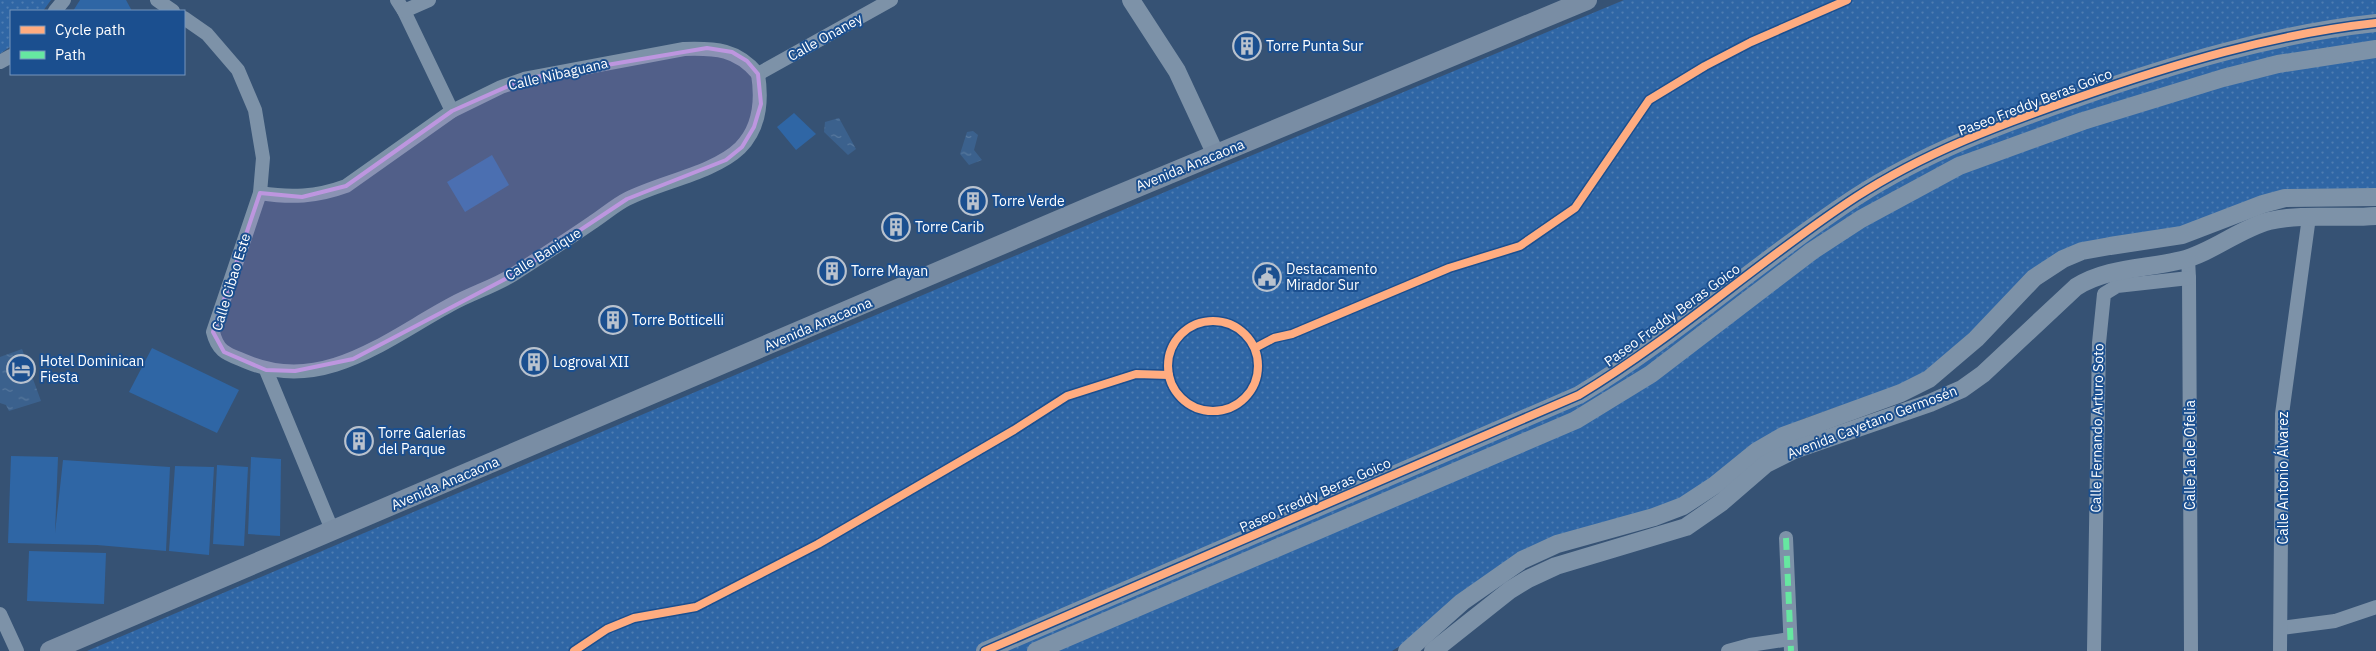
<svg xmlns="http://www.w3.org/2000/svg" width="2376" height="651" viewBox="0 0 2376 651" font-family="'IBM Plex Sans',sans-serif">
<style>
.grass{fill:#2f66a5}
.park{fill:url(#park-dots)}
.water{fill:url(#water-ripples)}
.lines{fill:none;stroke-linecap:round;stroke-linejoin:round}
.minor{stroke:#7d92a8;stroke-width:14}
.tertiary{stroke:#7d92a8;stroke-width:18}
.secondary{stroke:#798da4;stroke-width:20}
.quiet{stroke:#66e7a1;stroke-width:6;stroke-dasharray:12 6;stroke-linecap:butt}
.cycleway-casing{stroke:#1b4f8f;stroke-width:11}
.cycleway{stroke:#ffac80;stroke-width:8}
.marked{fill:#bd96df;fill-opacity:0.2;stroke:#bd96df;stroke-width:4;stroke-linejoin:round}
.labels{text-anchor:middle;dominant-baseline:central;stroke-width:4;stroke-linejoin:round;paint-order:stroke}
.street-label{font-size:14px;fill:#fff;stroke:#1b4f8f}
.poi-label{font-size:14px;fill:#fff;stroke:#1b4f8f;text-anchor:start}
</style>
<defs>
<pattern id="park-dots" width="8" height="8" patternUnits="userSpaceOnUse" patternTransform="scale(1.25)"><rect width="8" height="8" fill="#2f66a5"/><path d="M2 2h.1M6 6h.1" fill="none" stroke="#4e7db2" stroke-width="1.8" stroke-linecap="round"/></pattern>
<pattern id="water-ripples" width="26" height="14" patternUnits="userSpaceOnUse" patternTransform="scale(1.25)"><rect width="26" height="14" fill="#3b618d"/><path d="M2 4q2-2 4 0t4 0M15 11q2-2 4 0t4 0" fill="none" stroke="#58799e"/></pattern>
</defs>
<rect width="100%" height="100%" fill="#365274"/>
<g class="grass">
<polygon points="80,0 126,0 132,11 73,11"/>
<polygon points="794,113 816,134 796,150 777,127"/>
<polygon points="492,155 509,185 465,212 447,182"/>
<polygon points="152,348 239,390 217,433 129,392"/>
<polygon points="11,456 58,457 55,533 63,460 170,467 166,551 97,545 8,543"/>
<polygon points="251,457 281,459 280,536 248,534"/>
<polygon points="217,465 248,467 244,546 213,544"/>
<polygon points="175,466 214,467 209,555 169,551"/>
<polygon points="29,551 106,553 104,604 27,601"/>
</g>
<g class="park">
<polygon points="0,0 51,0 43,11 11,11 11,46 0,54"/>
<polygon points="1624,0 2376,0 2376,196 2331,195 2199,224 2074,247 1918,377 1898,386 1803,419 1776,432 1710,480 1675,502 1585,528 1392,651 87,651 1219,169"/>
</g>
<g class="water">
<polygon points="839,118 856,149 848,155 824,132 825,122"/>
<polygon points="973,131 978,135 974,150 982,160 969,165 960,154 967,132"/>
<polygon points="22,349 41,401 9,411 6,405 0,403 0,357"/>
</g>
<g class="lines">
<g class="minor">
<polyline points="157,0 173,11"/>
<polyline points="397,0 404,11 452,111"/>
<polyline points="55,11 64,0"/>
<polyline points="404,11 429,0"/>
<path d="M 184,18 L 207,34 L 238,70 L 255,110 L 263,158 L 260,193 L 213,332 C 218,353 228,354 247,362 C 324,394 388,338 452,304 C 472,293 495,286 514,274 C 540,257 567,240 593,222 C 604,215 615,205 627,199 C 660,182 714,173 740,148 C 760,128 762,99 758,74"/>
<polyline points="0,62 11,56"/>
<polyline points="758,74 891,0"/>
<path d="M 260,193 C 291,198 316,197 346,186 L 452,111 L 501,87 L 524,79 L 684,49 C 716,48 737,49 758,74"/>
<polyline points="2188,259 2189,278 2191,651"/>
<polyline points="266,370 333,532"/>
<polyline points="1786,538 1791,651"/>
<polyline points="0,614 17,651"/>
<polyline points="2281,628 2335,621 2376,607"/>
<polyline points="1728,651 1750,645 1790,639"/>
<polyline points="2094,651 2099,343 2104,294 2117,286 2189,278"/>
<polyline points="2280,651 2282,414 2309,217"/>
</g>
<g class="tertiary">
<polyline points="1131,0 1177,71 1216,155"/>
<path d="M 985,651 L 1579,395 C 1677,336 1761,259 1856,197 C 1924,153 2001,124 2077,98 C 2174,64 2274,34 2376,23"/>
<polyline points="1036,651 1576,420 1651,374 1812,251 1861,219 1959,166 2083,121 2223,78 2278,64 2376,49"/>
<polyline points="1407,651 1462,602 1522,560 1557,544 1654,517 1683,506 1715,485 1757,451 1783,436 1901,393 1929,379 1976,339 2034,278 2063,259 2082,251 2110,246 2182,235 2263,204 2285,198 2376,197"/>
<path d="M 1433,651 L 1510,590 L 1528,579 L 1556,566 L 1686,527 L 1722,502 L 1766,464 L 1794,450 L 1930,403 L 1962,389 L 1983,374 L 2076,287 C 2108,267 2146,269 2182,260 C 2213,252 2239,229 2269,221 C 2304,213 2340,219 2376,216"/>
</g>
<polyline class="secondary" points="50,651 1092,206 1587,0"/>
<polyline class="quiet" points="1786,538 1791,651"/>
<defs>
<g id="cycleway">
<circle cx="1213" cy="366" r="45"/>
<polyline points="1255,348 1274,338 1292,334 1449,268 1520,246 1575,208 1649,100 1705,66 1751,42 1847,0"/>
<polyline points="574,651 607,629 634,618 696,607 818,544 1014,430 1067,396 1136,374 1169,375"/>
<path d="M 985,651 L 1579,395 C 1677,336 1761,259 1856,197 C 1924,153 2001,124 2077,98 C 2174,64 2274,34 2376,23"/>
</g>
</defs>
<use href="#cycleway" class="cycleway-casing"/>
<use href="#cycleway" class="cycleway"/>
</g>
<path class="marked" d="M 707,48 L 732,52 L 747,61 L 758,74 L 761,104 L 754,127 L 742,147 L 726,160 L 627,199 L 511,276 L 353,359 L 295,371 L 266,370 L 224,352 L 213,332 L 260,193 L 302,197 L 346,186 L 452,111 L 524,79 Z"/>
<defs>
<symbol id="building-ring" viewBox="-11 -11 22 22"><circle r="9.5" fill="#1b4f8f" stroke="#b9c2ce" stroke-width="1.5"/><path d="M-4-6H4V6H1V3H-1V6H-4ZM-2.5-4.3h1.7v1.8h-1.7ZM.8-4.3h1.7v1.8H.8ZM-2.5-1h1.7V.8h-1.7ZM.8-1h1.7V.8H.8Z" fill="#b9c2ce"/></symbol>
<symbol id="civic-ring" viewBox="-11 -11 22 22"><circle r="9.5" fill="#1b4f8f" stroke="#b9c2ce" stroke-width="1.5"/><path d="M-.6-6.5H3V-4.5H.6V-3L4-1V1h2V6H-6V1h2V-1L-.6-3ZM-1.2 2.5V6h2.4V2.5Z" fill="#b9c2ce"/></symbol>
<symbol id="hotel-ring" viewBox="-11 -11 22 22"><circle r="9.5" fill="#1b4f8f" stroke="#b9c2ce" stroke-width="1.5"/><path d="M-6-4.5h1.5V1H6V5H4.5V3h-9V5H-6ZM-4 0a1.8 1.8 0 1 1 3.6 0ZM.5 0V-2.5h3Q6-2.5 6 0Z" fill="#b9c2ce"/></symbol>
</defs>
<g fill-rule="evenodd">
<use href="#building-ring" x="1231" y="30" width="32" height="32"/>
<use href="#building-ring" x="957" y="185" width="32" height="32"/>
<use href="#building-ring" x="880" y="211" width="32" height="32"/>
<use href="#building-ring" x="816" y="255" width="32" height="32"/>
<use href="#civic-ring" x="1251" y="261" width="32" height="32"/>
<use href="#building-ring" x="597" y="304" width="32" height="32"/>
<use href="#building-ring" x="518" y="346" width="32" height="32"/>
<use href="#hotel-ring" x="5" y="353" width="32" height="32"/>
<use href="#building-ring" x="343" y="425" width="32" height="32"/>
</g>
<g class="labels">
<g class="street-label">
<text transform="translate(825 37) rotate(-29)">Calle Onaney</text>
<text transform="translate(558 74) rotate(-13)">Calle Nibaguana</text>
<text transform="translate(2035 102) rotate(-21)">Paseo Freddy Beras Goico</text>
<text transform="translate(1190 165) rotate(-22)">Avenida Anacaona</text>
<text transform="translate(543 254) rotate(-32)">Calle Banique</text>
<text transform="translate(231 282) rotate(-73)">Calle Cibao Este</text>
<text transform="translate(1672 315) rotate(-36)">Paseo Freddy Beras Goico</text>
<text transform="translate(818 324) rotate(-23)">Avenida Anacaona</text>
<text transform="translate(1872 422) rotate(-21)">Avenida Cayetano Germosén</text>
<text transform="translate(2097 428) rotate(-89)">Calle Fernando Arturo Soto</text>
<text transform="translate(2190 455) rotate(-90)">Calle 1a de Ofelia</text>
<text transform="translate(2283 478) rotate(-90)">Calle Antonio Álvarez</text>
<text transform="translate(445 483) rotate(-23)">Avenida Anacaona</text>
<text transform="translate(1315 495) rotate(-24)">Paseo Freddy Beras Goico</text>
</g>
<g class="poi-label">
<text x="1266" y="46">Torre Punta Sur</text>
<text x="992" y="201">Torre Verde</text>
<text x="915" y="227">Torre Carib</text>
<text x="1286" y="269">Destacamento<tspan x="1286" dy="16">Mirador Sur</tspan></text>
<text x="851" y="271">Torre Mayan</text>
<text x="632" y="320">Torre Botticelli</text>
<text x="40" y="361">Hotel Dominican<tspan x="40" dy="16">Fiesta</tspan></text>
<text x="553" y="362">Logroval XII</text>
<text x="378" y="433">Torre Galerías<tspan x="378" dy="16">del Parque</tspan></text>
</g>
</g>
<rect x="10" y="10" width="175" height="65" fill="#1b4f8f" stroke="#7695bc"/>
<rect x="20" y="26" width="25" height="8" fill="#ffac80" stroke="#7695bc"/>
<text x="55" y="35" font-size="15" fill="#ffffff">Cycle path</text>
<rect x="20" y="51" width="25" height="8" fill="#66e7a1" stroke="#7695bc"/>
<text x="55" y="60" font-size="15" fill="#ffffff">Path</text>
</svg>
